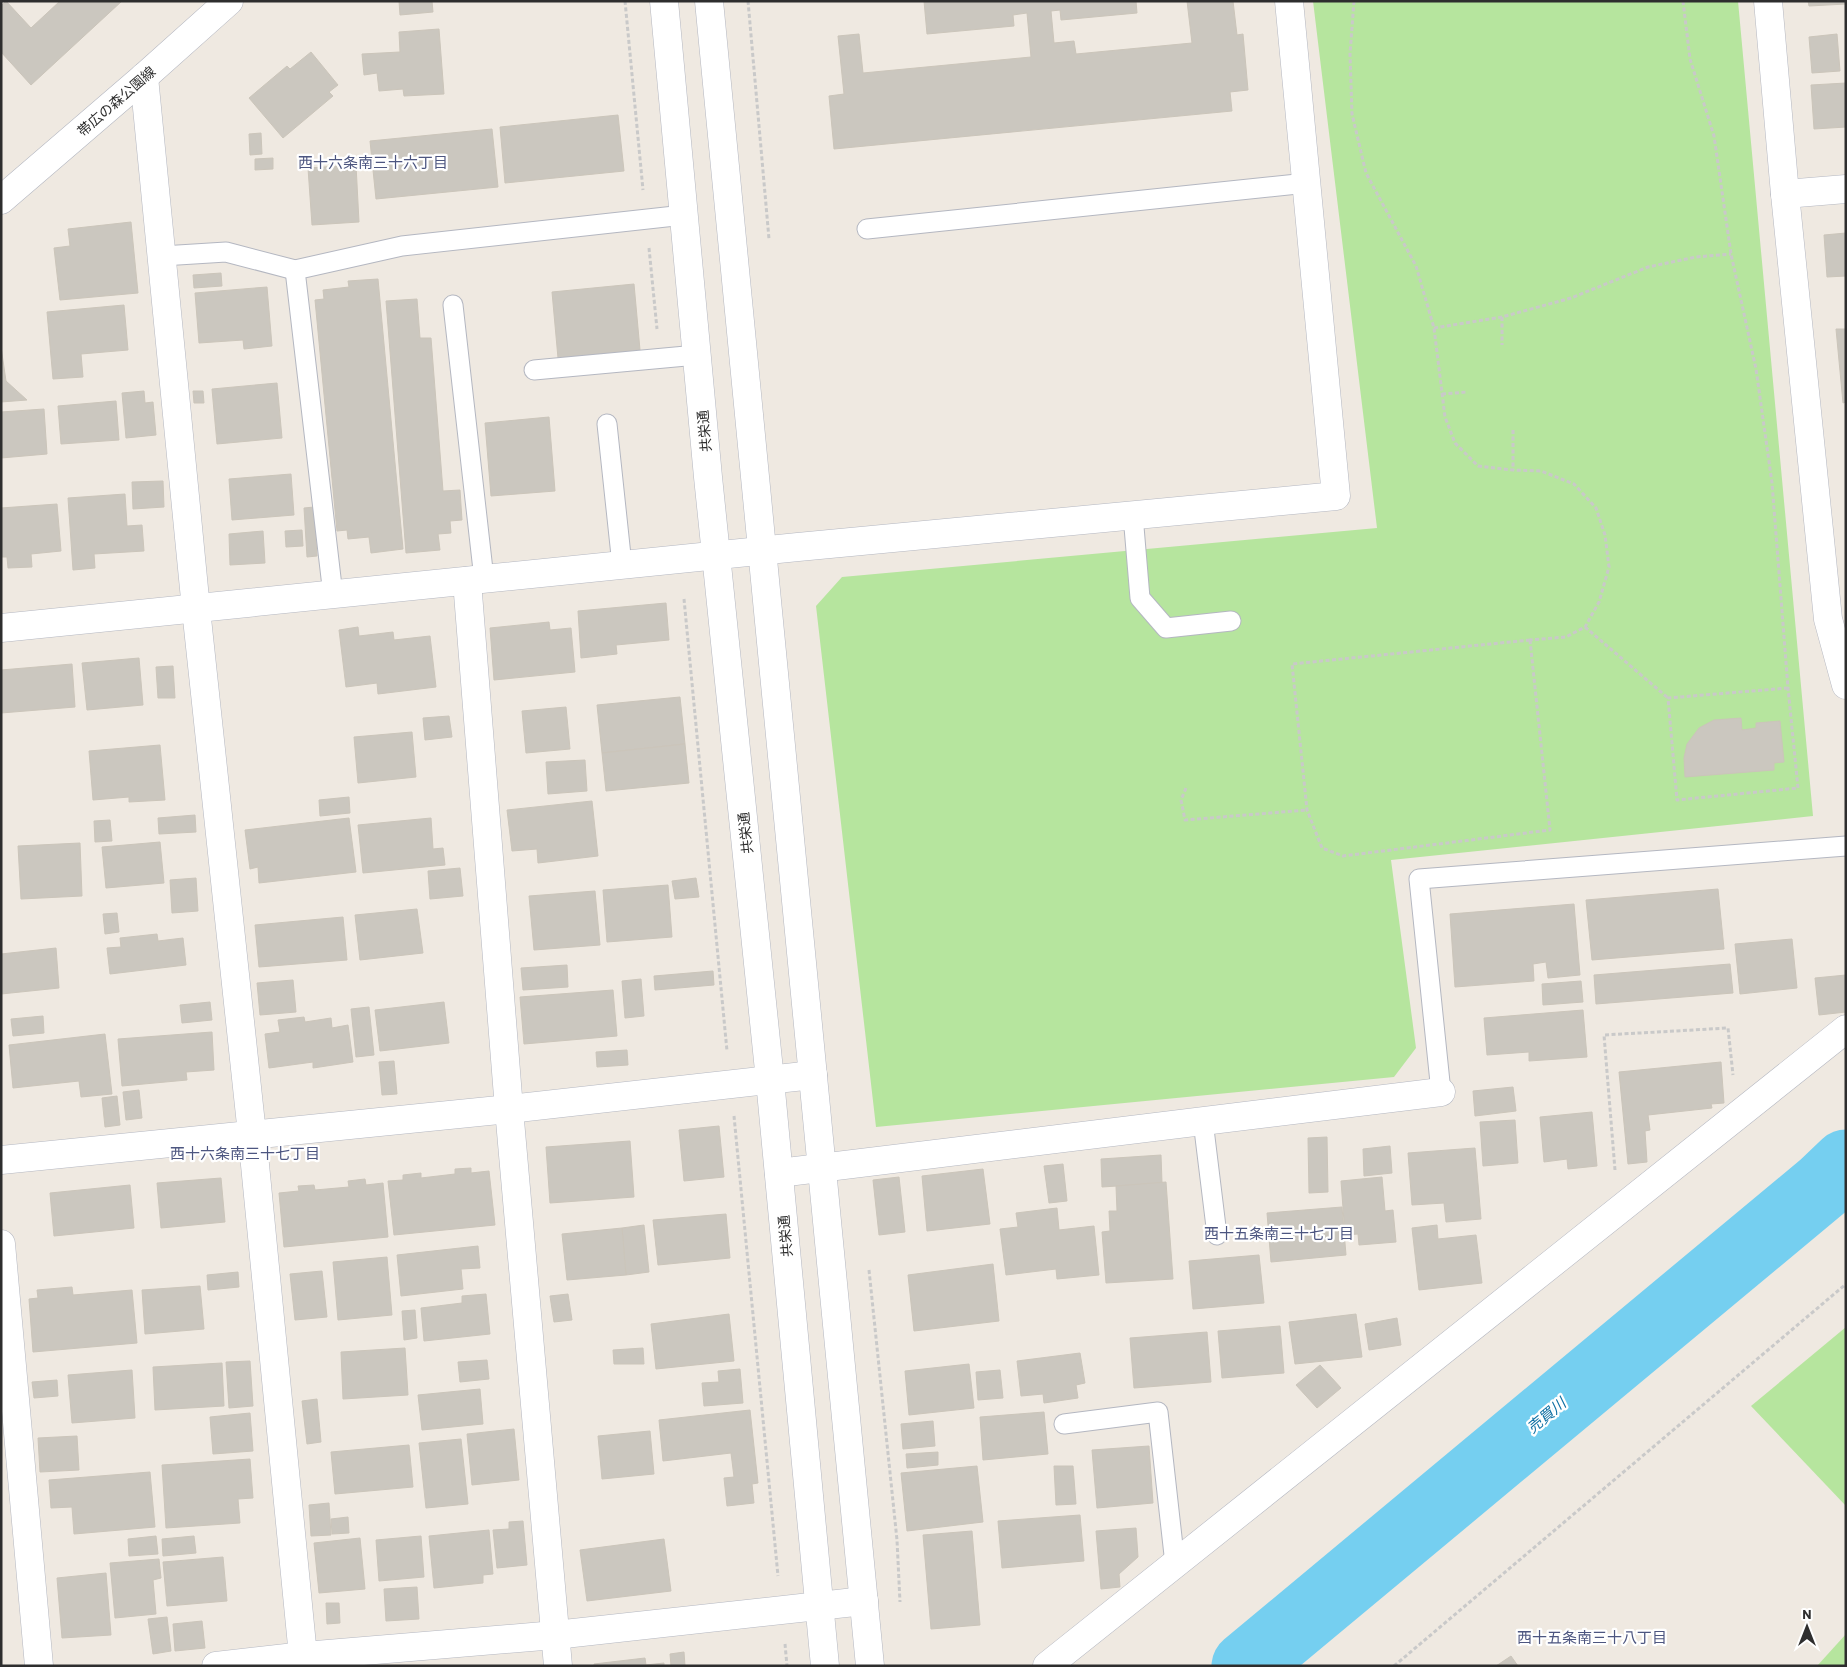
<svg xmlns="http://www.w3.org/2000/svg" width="1847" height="1667" viewBox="0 0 1847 1667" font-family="Barlow,'Noto Sans JP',sans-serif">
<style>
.green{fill:#b6e59e}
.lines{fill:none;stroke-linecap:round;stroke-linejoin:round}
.river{stroke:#75cff0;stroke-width:69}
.building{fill:#cbc7bf;stroke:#cbc5ba}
.lane-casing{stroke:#b4b7c1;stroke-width:21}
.street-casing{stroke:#b4b7c1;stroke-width:29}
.secondary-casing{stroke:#b4b7c1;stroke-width:29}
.path{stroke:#c9c9c9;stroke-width:3;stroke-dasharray:4 2.5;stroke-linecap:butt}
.lane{stroke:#fff;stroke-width:19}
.street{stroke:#fff;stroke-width:28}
.secondary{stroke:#fff;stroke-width:28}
.labels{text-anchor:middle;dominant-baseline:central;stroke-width:4.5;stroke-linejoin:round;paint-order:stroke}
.street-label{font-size:14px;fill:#2e2e2e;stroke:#fff}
.neighbourhood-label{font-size:15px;fill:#4d5680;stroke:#fff}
.water-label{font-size:15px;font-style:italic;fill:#0d6fa3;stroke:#fff}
</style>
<rect width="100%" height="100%" fill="#efe9e1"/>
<g class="green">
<polygon points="1313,1 1738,1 1813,816 1391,860 1416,1048 1394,1077 876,1127 816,606 842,577 1377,528"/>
<polygon points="1846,1327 1846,1506 1751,1406"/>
<polygon points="1846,1634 1846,1666 1817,1666"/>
</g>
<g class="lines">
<polyline class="river" points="1246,1666 1824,1185 1846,1164"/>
</g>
<g class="building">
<polygon points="6,1 31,28 60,1 122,1 31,85 1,52 1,6"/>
<polygon points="399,1 432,1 433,12 400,15"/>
<polygon points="924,1 1136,1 1137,13 1061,20 1060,10 1051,11 1054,43 1074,41 1076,54 1192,43 1187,1 1233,1 1237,35 1243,34 1248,90 1230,92 1232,111 834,149 829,96 844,94 838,36 859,34 863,73 1031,57 1027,13 1013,15 1014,26 927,34"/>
<polygon points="1808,1 1846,1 1846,4 1809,6"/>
<polygon points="439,29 444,94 404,96 403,89 379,91 377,73 364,75 362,54 400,52 399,32"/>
<polygon points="1837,34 1840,71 1812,73 1809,37"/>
<polygon points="311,52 338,85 329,92 333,96 283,138 249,98 287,66 290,69"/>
<polygon points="1846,83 1846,127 1814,129 1811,85"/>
<polygon points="618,115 624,171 505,183 500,127"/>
<polygon points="492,129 498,187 376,199 370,141"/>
<polygon points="261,133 262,154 250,155 249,134"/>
<polygon points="273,158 273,169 255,170 255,159"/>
<polygon points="356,165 359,222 312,225 308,168"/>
<polygon points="131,222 138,293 60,300 54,248 70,246 68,229"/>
<polygon points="1846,233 1846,276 1827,277 1824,235"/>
<polygon points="221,273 222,286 194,288 193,275"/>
<polygon points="378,279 403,549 371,553 369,537 348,539 347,530 337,531 315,300 324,299 323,290 349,287 348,281"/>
<polygon points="634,284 640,350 558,358 552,292"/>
<polygon points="267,287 272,346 244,349 243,340 199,343 195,293"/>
<polygon points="417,299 420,338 431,338 443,491 460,490 462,520 450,521 451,533 438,534 440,550 406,553 386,301"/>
<polygon points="124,305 128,350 81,354 83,377 53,379 47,312"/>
<polygon points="1836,329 1846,329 1846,402 1843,403"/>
<polygon points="1,347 6,381 27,400 1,402"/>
<polygon points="277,383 282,438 217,444 212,389"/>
<polygon points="144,391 145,403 153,402 156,435 126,438 122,393"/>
<polygon points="193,391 203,391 204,403 194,403"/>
<polygon points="116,401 119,440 61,444 58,406"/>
<polygon points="44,409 47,454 1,458 1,412"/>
<polygon points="549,417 555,491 491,496 485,423"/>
<polygon points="291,474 294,515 232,520 229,479"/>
<polygon points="163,481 164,507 133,509 132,482"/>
<polygon points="125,494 127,526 142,525 144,551 94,554 95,568 73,570 68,498"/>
<polygon points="57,504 61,551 31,554 32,567 8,568 7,557 1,557 1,508"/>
<polygon points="314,507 317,556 307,557 304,508"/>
<polygon points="302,530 303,546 286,547 285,531"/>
<polygon points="263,531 265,563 230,565 229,534"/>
<polygon points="666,603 669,640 616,645 617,654 581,658 578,611"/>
<polygon points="549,622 550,630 571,628 575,672 494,680 490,628"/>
<polygon points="358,627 359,636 393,632 394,640 430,636 436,687 378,694 377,683 346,687 339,630"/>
<polygon points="139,658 143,705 87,710 82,663"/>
<polygon points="72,664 75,707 1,713 1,670"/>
<polygon points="173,666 175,698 158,698 156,667"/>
<polygon points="680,697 685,744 602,753 597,705"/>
<polygon points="566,707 570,749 526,753 522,711"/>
<polygon points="449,716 452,737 425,740 423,718"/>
<polygon points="1741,718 1742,730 1756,728 1756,723 1780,721 1784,762 1774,763 1774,770 1685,777 1684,758 1687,744 1699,728 1714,720"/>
<polygon points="412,732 416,777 358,783 354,737"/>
<polygon points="685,744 689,783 606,791 602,753"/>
<polygon points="160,745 165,800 129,802 129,797 93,800 89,751"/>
<polygon points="585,760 587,791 548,794 546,762"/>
<polygon points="349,797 350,813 320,816 319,800"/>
<polygon points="592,801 598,856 538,863 537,849 512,851 507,810"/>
<polygon points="195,815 196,832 159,834 158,818"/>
<polygon points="349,818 356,872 259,883 258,867 250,869 245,830"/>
<polygon points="431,818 433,849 443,848 445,865 363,873 358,825"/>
<polygon points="110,820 112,841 95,842 94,821"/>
<polygon points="160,842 164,883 106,888 102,847"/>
<polygon points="80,843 82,896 21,899 18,846"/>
<polygon points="460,868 463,896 430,899 428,871"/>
<polygon points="196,878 198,911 172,913 170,880"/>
<polygon points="696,878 699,897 675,899 672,881"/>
<polygon points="668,885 672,937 607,942 603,890"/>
<polygon points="1718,889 1724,949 1592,960 1586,900"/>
<polygon points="595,891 600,945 534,950 529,896"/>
<polygon points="1574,904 1580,975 1548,978 1546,962 1533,964 1534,981 1455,987 1450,914"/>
<polygon points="417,909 423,953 360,960 355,915"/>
<polygon points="117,913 119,932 105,934 103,914"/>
<polygon points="343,917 347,960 259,967 255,925"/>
<polygon points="157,934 158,941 183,938 186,965 110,974 107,948 121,947 120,938"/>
<polygon points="1792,939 1797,988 1740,994 1735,944"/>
<polygon points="56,948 59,988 1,994 1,954"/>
<polygon points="1730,964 1733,993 1596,1004 1594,975"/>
<polygon points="567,965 568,987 523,990 521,968"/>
<polygon points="713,971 714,985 655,990 654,976"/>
<polygon points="1846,975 1846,1012 1819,1015 1815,978"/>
<polygon points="641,979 644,1016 625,1018 622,981"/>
<polygon points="293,980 296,1012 260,1015 257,983"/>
<polygon points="1581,981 1583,1002 1543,1005 1542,984"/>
<polygon points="613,990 617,1036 524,1044 520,997"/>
<polygon points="210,1002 212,1020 182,1023 180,1005"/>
<polygon points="444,1002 449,1043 380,1051 375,1010"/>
<polygon points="369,1007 374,1055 356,1057 351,1009"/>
<polygon points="1583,1010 1587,1057 1529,1061 1529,1052 1487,1055 1484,1018"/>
<polygon points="43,1016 44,1033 13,1036 11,1019"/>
<polygon points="304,1017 305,1022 331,1018 332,1028 348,1025 353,1062 313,1068 313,1062 269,1068 265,1034 280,1032 278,1020"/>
<polygon points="212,1032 214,1070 186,1072 187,1080 122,1086 118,1039"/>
<polygon points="105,1034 112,1094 81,1097 79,1081 13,1088 9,1045"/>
<polygon points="627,1050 628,1065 597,1067 596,1052"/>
<polygon points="394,1061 397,1094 382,1095 379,1062"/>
<polygon points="1721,1062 1724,1103 1711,1104 1712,1108 1648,1115 1650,1130 1645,1131 1647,1162 1628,1164 1619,1072"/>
<polygon points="1513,1087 1516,1111 1475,1116 1473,1091"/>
<polygon points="139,1090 142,1118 126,1120 123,1092"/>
<polygon points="117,1096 120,1125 105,1127 102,1098"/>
<polygon points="1592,1112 1597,1166 1568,1169 1567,1159 1544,1162 1540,1117"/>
<polygon points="1515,1120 1518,1163 1483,1166 1480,1122"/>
<polygon points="719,1126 724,1177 684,1181 679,1130"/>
<polygon points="1327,1137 1328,1192 1309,1193 1308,1138"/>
<polygon points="630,1141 634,1197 550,1203 546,1147"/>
<polygon points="1390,1146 1392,1173 1364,1176 1363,1149"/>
<polygon points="1475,1148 1481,1219 1446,1222 1444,1203 1412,1205 1408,1153"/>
<polygon points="1161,1155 1162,1183 1102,1187 1101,1159"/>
<polygon points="1063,1164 1067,1201 1049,1203 1044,1166"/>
<polygon points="471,1168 471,1173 489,1171 495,1225 394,1235 388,1181 403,1180 403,1175 421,1173 421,1178 455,1174 455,1169"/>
<polygon points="983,1169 990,1224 927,1231 922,1176"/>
<polygon points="899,1177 905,1232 879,1235 873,1180"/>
<polygon points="1382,1177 1385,1211 1393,1210 1396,1242 1359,1245 1358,1234 1345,1235 1341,1181"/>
<polygon points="221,1178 225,1222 161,1228 157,1183"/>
<polygon points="365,1179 366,1185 383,1183 388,1237 284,1247 279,1193 299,1191 298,1186 314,1185 315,1190 349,1187 348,1181"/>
<polygon points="1166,1182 1173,1279 1106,1283 1102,1232 1110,1231 1109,1211 1117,1211 1116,1186"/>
<polygon points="130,1185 134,1228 54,1236 50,1193"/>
<polygon points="1342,1207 1346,1255 1271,1262 1267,1213"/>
<polygon points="1057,1208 1059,1230 1094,1226 1099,1275 1057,1279 1056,1269 1006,1275 1000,1229 1018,1227 1016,1213"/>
<polygon points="726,1214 730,1258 658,1265 653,1220"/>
<polygon points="644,1225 649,1272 626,1275 622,1228"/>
<polygon points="1437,1225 1438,1239 1476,1235 1482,1283 1419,1290 1412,1228"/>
<polygon points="622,1228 626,1275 567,1280 562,1234"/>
<polygon points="478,1246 480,1268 461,1269 463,1289 401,1296 397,1255"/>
<polygon points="1259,1255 1264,1303 1193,1309 1189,1261"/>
<polygon points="387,1257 392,1315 338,1320 333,1262"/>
<polygon points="993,1264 999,1321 914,1331 908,1275"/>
<polygon points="322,1271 327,1317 295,1320 290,1274"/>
<polygon points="238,1272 239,1287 208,1290 207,1275"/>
<polygon points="200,1286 204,1329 145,1334 142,1290"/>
<polygon points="72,1287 73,1295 132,1290 137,1343 33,1352 29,1299 38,1298 37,1290"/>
<polygon points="486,1294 490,1334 424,1341 421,1308 462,1303 462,1296"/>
<polygon points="568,1294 572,1320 554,1322 550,1296"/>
<polygon points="415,1310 417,1338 404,1340 402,1311"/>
<polygon points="729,1314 734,1361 656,1369 651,1324"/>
<polygon points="1356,1314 1362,1357 1295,1364 1289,1322"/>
<polygon points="1397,1318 1401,1345 1369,1350 1365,1324"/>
<polygon points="1280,1326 1284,1373 1222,1378 1218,1331"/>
<polygon points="1207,1332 1211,1382 1134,1388 1130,1338"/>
<polygon points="405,1348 408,1395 343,1399 341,1352"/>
<polygon points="643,1348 644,1364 614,1364 613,1350"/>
<polygon points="1080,1353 1085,1383 1076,1385 1078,1398 1044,1403 1043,1394 1021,1396 1017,1361"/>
<polygon points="487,1360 489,1379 460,1382 458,1362"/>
<polygon points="250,1361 253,1406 229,1408 226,1362"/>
<polygon points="222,1363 224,1406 155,1410 153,1367"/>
<polygon points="969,1364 974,1408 909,1415 905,1371"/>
<polygon points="1320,1365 1341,1388 1317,1408 1296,1385"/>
<polygon points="740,1369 743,1403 704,1406 702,1383 719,1382 718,1371"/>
<polygon points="132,1370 135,1418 72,1423 68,1375"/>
<polygon points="1000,1370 1003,1398 978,1400 976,1372"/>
<polygon points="57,1380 58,1396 34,1398 32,1382"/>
<polygon points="480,1389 483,1424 422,1430 418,1395"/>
<polygon points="317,1399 321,1442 307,1444 302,1401"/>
<polygon points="750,1410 758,1483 752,1484 754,1503 727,1506 724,1478 734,1477 731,1453 663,1461 659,1420"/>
<polygon points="1044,1412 1048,1454 983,1460 980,1417"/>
<polygon points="250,1413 253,1451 213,1454 210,1417"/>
<polygon points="933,1421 935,1446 903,1449 901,1424"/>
<polygon points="514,1429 519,1480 472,1485 467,1434"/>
<polygon points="650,1431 654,1474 602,1479 598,1436"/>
<polygon points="77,1436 79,1470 40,1472 38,1438"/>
<polygon points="461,1439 468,1504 426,1508 419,1443"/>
<polygon points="409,1445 413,1487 335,1494 331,1452"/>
<polygon points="1149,1446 1153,1503 1097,1508 1092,1450"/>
<polygon points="938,1452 938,1465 907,1468 906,1454"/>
<polygon points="250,1459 253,1498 238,1499 240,1523 166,1528 162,1465"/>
<polygon points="977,1466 983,1522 907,1531 901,1473"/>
<polygon points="1054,1466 1073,1466 1076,1504 1056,1505"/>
<polygon points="150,1472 155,1527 74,1534 72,1507 51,1508 49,1480"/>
<polygon points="329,1503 331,1535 311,1536 309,1505"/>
<polygon points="1080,1515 1084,1561 1002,1568 998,1521"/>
<polygon points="348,1517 349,1533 332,1534 331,1519"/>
<polygon points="523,1521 527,1565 497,1568 493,1530 509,1529 509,1522"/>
<polygon points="1136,1528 1138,1557 1119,1574 1120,1587 1101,1589 1096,1531"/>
<polygon points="489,1530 493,1574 483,1575 483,1583 434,1588 429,1536"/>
<polygon points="972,1531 980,1625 931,1629 923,1535"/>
<polygon points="156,1536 158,1554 129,1556 128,1539"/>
<polygon points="194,1536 196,1553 163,1556 162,1539"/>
<polygon points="421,1536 424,1577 379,1581 376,1540"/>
<polygon points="360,1538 365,1589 319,1593 314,1543"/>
<polygon points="664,1539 671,1591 587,1601 580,1550"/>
<polygon points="223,1557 227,1601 167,1606 163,1562"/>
<polygon points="159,1559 161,1578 153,1580 156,1614 115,1618 110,1563"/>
<polygon points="106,1573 111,1635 62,1638 57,1578"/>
<polygon points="417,1587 419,1619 386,1621 384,1589"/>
<polygon points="326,1603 339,1603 340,1623 327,1624"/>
<polygon points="167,1617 171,1651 153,1654 148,1619"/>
<polygon points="202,1621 205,1648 175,1651 173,1624"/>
<polygon points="684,1652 685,1666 671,1666 670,1654"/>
<polygon points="1511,1656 1518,1666 1496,1666"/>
<polygon points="645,1658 646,1665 664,1663 664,1666 594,1666 594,1664"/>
</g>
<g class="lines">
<defs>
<g id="lane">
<polyline points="867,229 1307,183"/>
<polyline points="162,256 226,252 295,270"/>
<polyline points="453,305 484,579"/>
<polyline points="534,370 697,355"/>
<polyline points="607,424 622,565"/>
<polyline points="1133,515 1140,598 1166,628 1231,621"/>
<polyline points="333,595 295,270 402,246 684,215"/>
<polyline points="1441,1092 1419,879 1846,846"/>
<polyline points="1203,1121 1217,1235"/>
<polyline points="1064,1424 1158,1412 1175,1564"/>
</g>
<g id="street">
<polyline points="1768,1 1785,194 1828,619 1846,685"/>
<polyline points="144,77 196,609 252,1134 304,1666"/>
<polyline points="1785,194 1846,189"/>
<polyline points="467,581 509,1109 558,1666"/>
<polyline points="1,628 798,547 1336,496 1289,1"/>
<polyline points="1,1160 509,1109 813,1075"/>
<polyline points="779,1173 1441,1092"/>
<polyline points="1,1244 39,1666"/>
<polyline points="216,1666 304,1656 555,1635 864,1601"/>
<polyline points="1047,1666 1846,1029"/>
</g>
<g id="secondary">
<polyline points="664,1 708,477 770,1080 825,1666"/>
<polyline points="709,1 870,1666"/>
<polyline points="1,200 144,77 229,1"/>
</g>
</defs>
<use href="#lane" class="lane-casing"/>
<use href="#street" class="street-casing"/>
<use href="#secondary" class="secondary-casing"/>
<g class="path">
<polyline points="625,1 643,190"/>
<polyline points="748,1 769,239"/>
<polyline points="1354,1 1350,54 1352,114 1366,173 1416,266 1434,328 1445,417 1455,443 1478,466 1513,470 1541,471 1574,484 1596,508 1605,535 1609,567 1599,602 1585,627 1566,637 1530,640"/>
<polyline points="1683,1 1690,59 1714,136 1731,254 1756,369 1772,483 1788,688 1798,788 1677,800 1668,698 1788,688"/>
<polyline points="649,248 657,329"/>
<polyline points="1502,317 1502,345"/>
<polyline points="1434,328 1502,317 1571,298 1648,267 1696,257 1731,254"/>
<polyline points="1442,394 1467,392"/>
<polyline points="1513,430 1513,470"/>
<polyline points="684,599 727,1051"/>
<polyline points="1585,627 1668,698"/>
<polygon points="1530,640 1550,830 1343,856 1322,848 1307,810 1292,664"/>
<polyline points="1186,788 1181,800 1185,820 1307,810"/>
<polyline points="734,1116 778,1576"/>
<polyline points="1615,1170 1604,1035 1728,1028 1733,1075"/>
<polyline points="869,1270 897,1540 900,1602"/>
<polyline points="785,1644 787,1666"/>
<polyline points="1394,1666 1846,1284"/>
</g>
<use href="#lane" class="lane"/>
<use href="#street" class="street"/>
<use href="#secondary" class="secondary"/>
</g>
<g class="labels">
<g class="street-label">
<text transform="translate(116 101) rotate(-41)">帯広の森公園線</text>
<text transform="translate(704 431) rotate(-95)">共栄通</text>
<text transform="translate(745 833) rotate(-96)">共栄通</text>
<text transform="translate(785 1236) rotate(-95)">共栄通</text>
</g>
<g class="neighbourhood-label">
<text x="373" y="162">西十六条南三十六丁目</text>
<text x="245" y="1153">西十六条南三十七丁目</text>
<text x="1279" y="1233">西十五条南三十七丁目</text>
<text x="1592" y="1637">西十五条南三十八丁目</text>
</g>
<g class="water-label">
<text transform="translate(1546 1415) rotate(-40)">売買川</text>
</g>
</g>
<rect width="1847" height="1667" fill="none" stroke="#2e2e2e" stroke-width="5"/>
<g transform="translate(1807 1627)" stroke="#ffffff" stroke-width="4" paint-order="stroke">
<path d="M0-4L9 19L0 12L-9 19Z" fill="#2e2e2e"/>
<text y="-8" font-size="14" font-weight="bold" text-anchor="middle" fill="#2e2e2e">N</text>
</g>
</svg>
